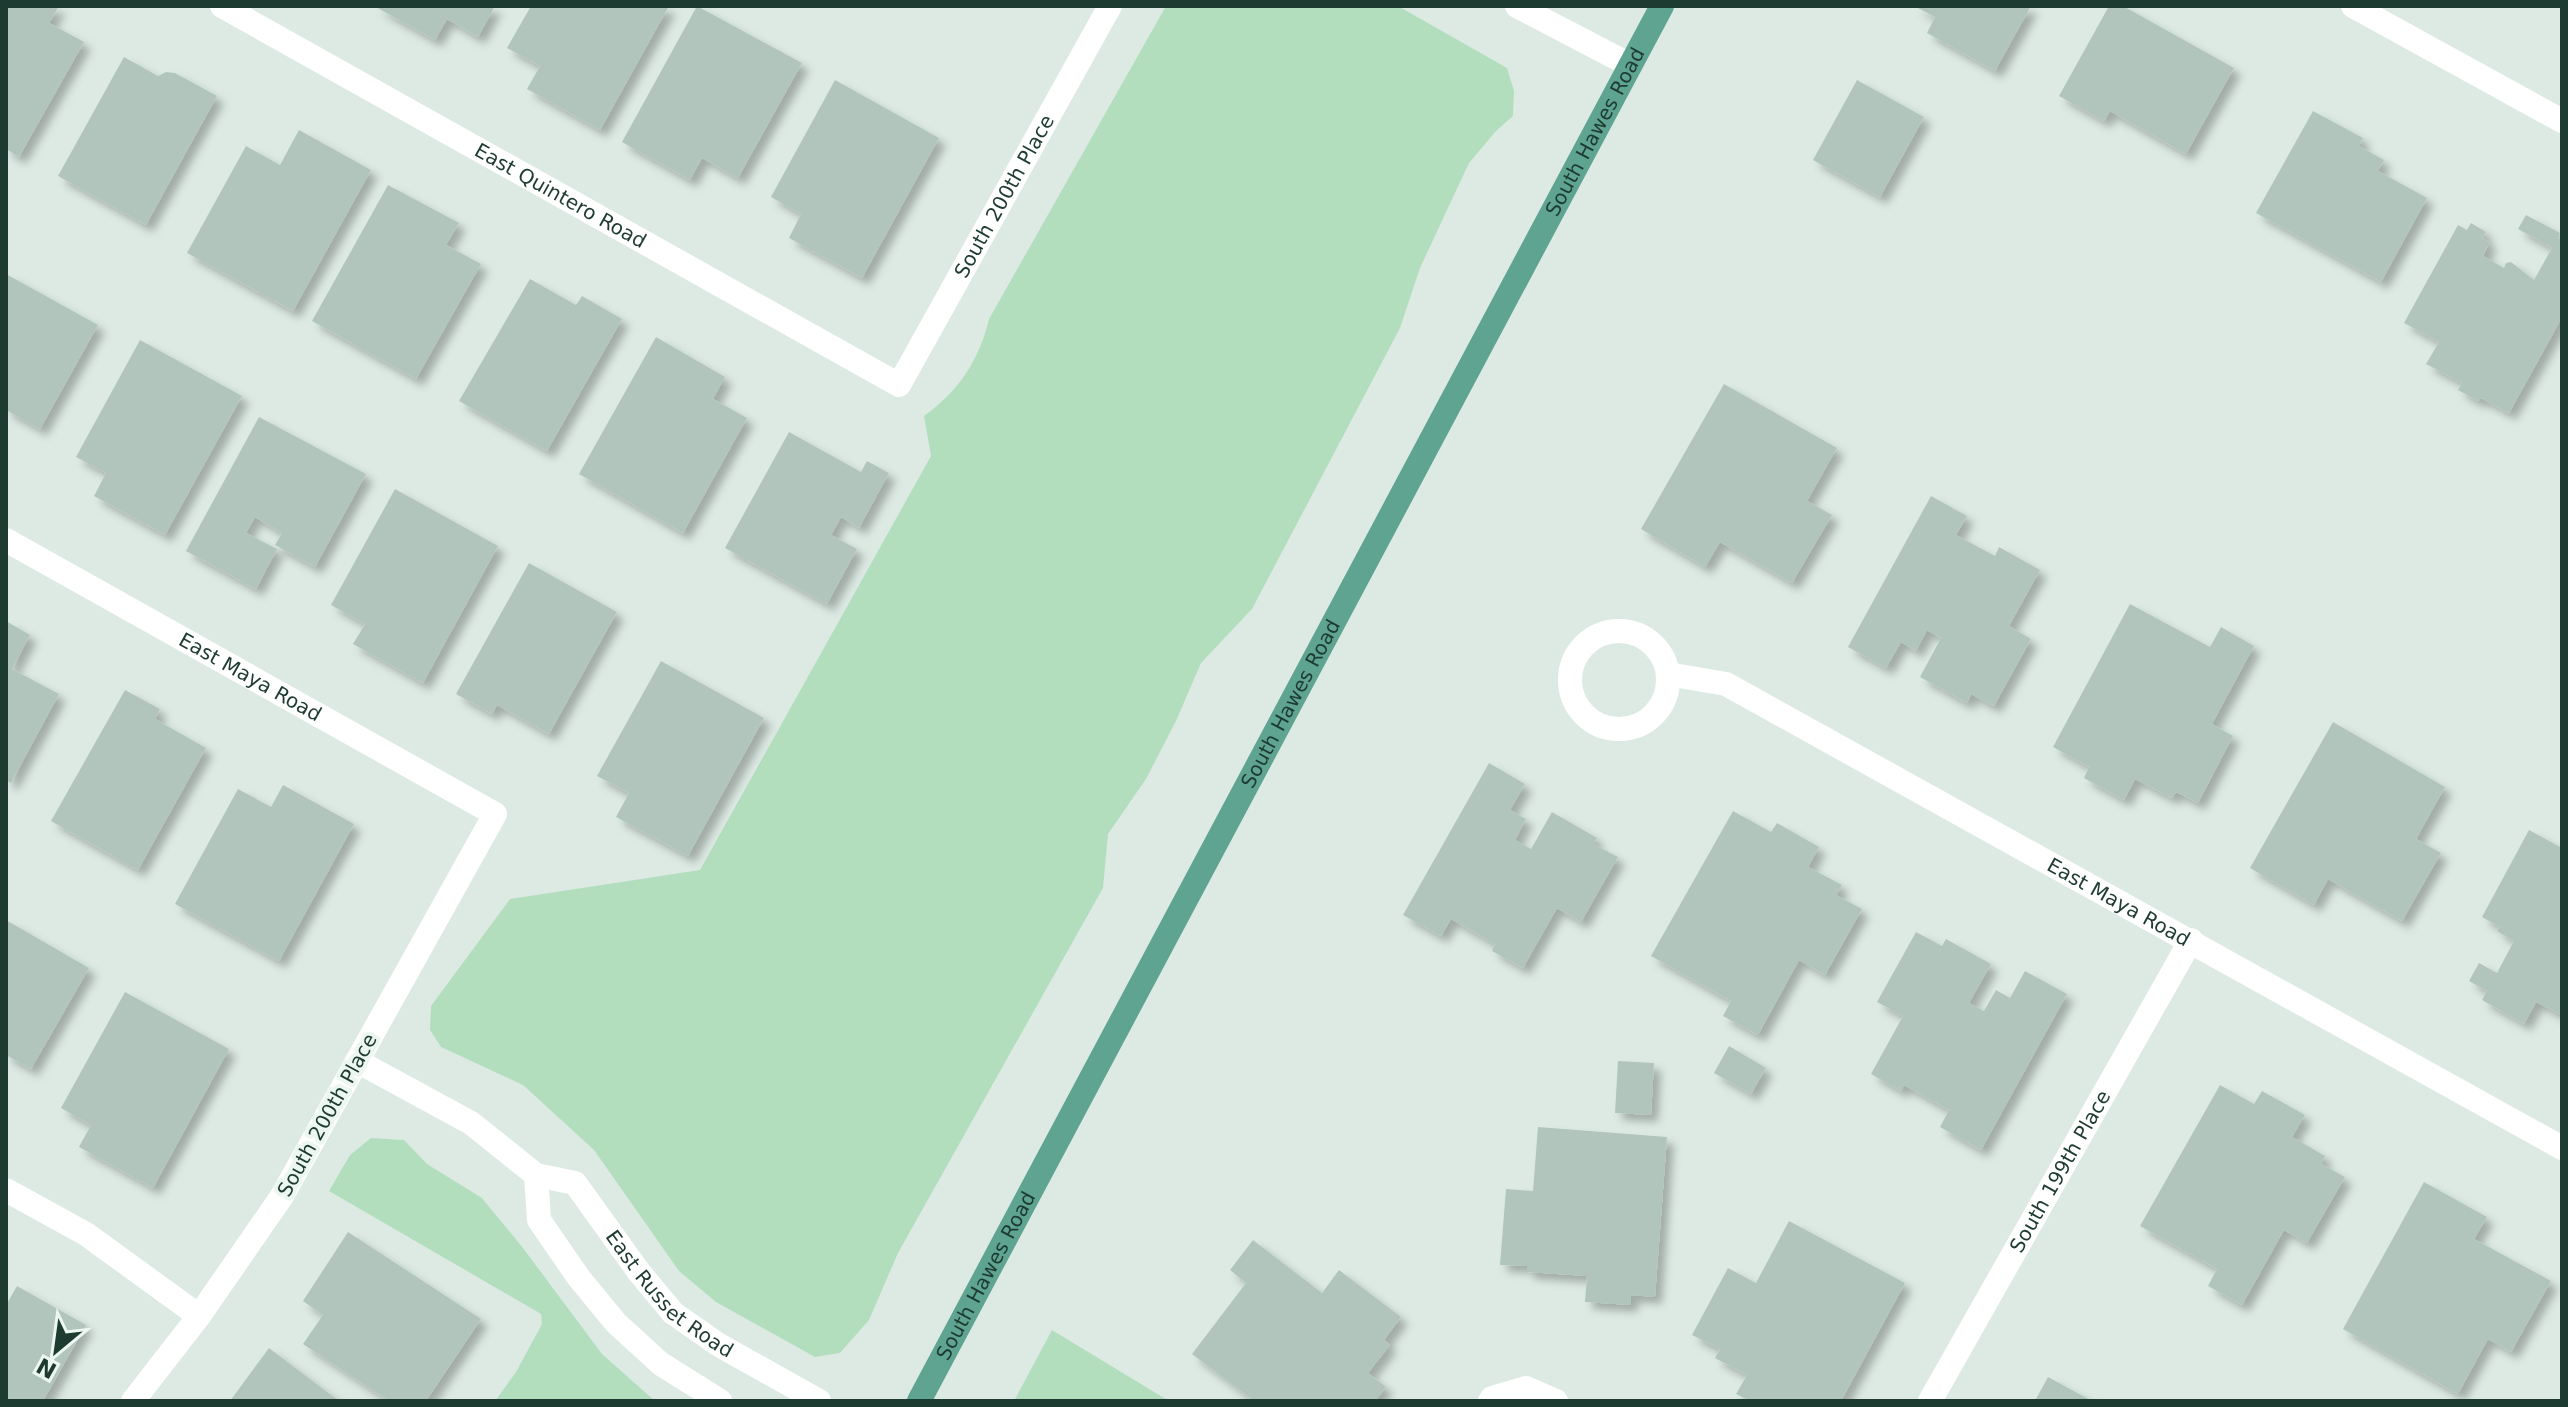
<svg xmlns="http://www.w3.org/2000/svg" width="2568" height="1407" viewBox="0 0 2568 1407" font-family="'DejaVu Sans',sans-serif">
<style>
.green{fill:#b3debe}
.building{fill:#b2c5bd;filter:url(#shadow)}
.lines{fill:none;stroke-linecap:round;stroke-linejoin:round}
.minor{stroke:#fff;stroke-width:24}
.major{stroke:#5ea490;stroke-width:24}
.labels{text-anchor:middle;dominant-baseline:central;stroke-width:8;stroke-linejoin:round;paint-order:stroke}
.street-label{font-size:20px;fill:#1e3b32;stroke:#edf7f2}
</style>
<defs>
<filter id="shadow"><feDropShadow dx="7" dy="7" stdDeviation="4" flood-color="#0004"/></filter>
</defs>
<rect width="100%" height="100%" fill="#ddeae4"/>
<g class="green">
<path d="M 1166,6 L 1398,6 L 1507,68 L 1514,91 L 1513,116 L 1496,131 L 1469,163 L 1420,268 L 1400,328 L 1252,609 L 1201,663 L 1176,721 L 1146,779 L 1108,834 L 1103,888 L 898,1253 L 869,1320 L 840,1353 L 815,1357 L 716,1302 L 679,1271 L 594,1150 L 523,1085 L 441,1047 L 430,1030 L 431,1006 L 510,899 L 700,870 L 931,456 L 924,416 C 959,391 979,360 989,319 Z"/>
<polygon points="371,1138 404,1140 427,1164 482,1198 523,1248 602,1354 655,1401 495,1401 516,1372 542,1324 541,1314 329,1191 350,1155"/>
<polygon points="1052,1330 1169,1401 1014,1401"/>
</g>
<g class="building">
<polygon points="6,6 59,6 49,23 84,42 19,157 6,149"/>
<polygon points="374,6 495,6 478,37 447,19 435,40"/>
<polygon points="531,6 669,6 600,130 527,89 540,66 507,48"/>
<polygon points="697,6 802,63 738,178 702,158 690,180 622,142"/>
<polygon points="1914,6 2031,6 1995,71 1927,33 1935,17"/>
<polygon points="2109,6 2123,6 2234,68 2186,154 2110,111 2104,121 2059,96"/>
<polygon points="124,57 158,76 166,72 175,73 217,96 146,225 58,176"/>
<polygon points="835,80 939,138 862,278 789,238 801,214 771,197"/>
<polygon points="1857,80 1924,117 1880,197 1813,160"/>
<polygon points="2313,111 2363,138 2359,146 2384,160 2378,171 2427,198 2381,282 2256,213"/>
<polygon points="299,130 371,170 293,311 187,253 246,146 280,165"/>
<polygon points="388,185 459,223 446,245 481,264 416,379 312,321"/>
<polygon points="2526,215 2560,233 2558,238 2562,241 2562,322 2560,321 2509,413 2481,398 2478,401 2458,390 2462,383 2426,364 2439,342 2404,323 2458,225 2467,230 2471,223 2486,232 2482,238 2490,242 2483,256 2504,268 2506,263 2511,262 2534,280 2552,248 2518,229"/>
<polygon points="6,274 98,325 40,429 6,410"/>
<polygon points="530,279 576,305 582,296 622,319 547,451 459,401"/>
<polygon points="656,337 725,377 713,399 747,418 683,533 579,474"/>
<polygon points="140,340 242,396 165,535 94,496 106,473 76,457"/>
<polygon points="1724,384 1837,448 1807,501 1832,515 1792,583 1720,542 1705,567 1641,529"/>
<polygon points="259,417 366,474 315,567 275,545 282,533 255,517 246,533 277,549 256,589 186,551"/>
<polygon points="789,432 861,472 867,461 889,473 859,528 841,517 831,535 857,549 827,604 725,548"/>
<polygon points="395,489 498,546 423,683 353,644 365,624 331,605"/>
<polygon points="1931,496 1967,516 1956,535 1995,556 1999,547 2040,570 2009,626 2031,639 1994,706 1971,694 1967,703 1920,677 1941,638 1927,630 1916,651 1901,642 1886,668 1848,647"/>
<polygon points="529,563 617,612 549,734 497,705 492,714 456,694"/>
<polygon points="2130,604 2210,647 2221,627 2254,646 2212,724 2233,736 2198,803 2176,792 2172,798 2135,779 2124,800 2084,778 2089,767 2053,747"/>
<polygon points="6,621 30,635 12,669 59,694 11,783 6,781"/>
<polygon points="661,661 764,718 688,856 616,817 629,793 597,776"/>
<polygon points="125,690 160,709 155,719 206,748 138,870 51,821"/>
<polygon points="2333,722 2445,787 2416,839 2441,853 2402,921 2328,879 2314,905 2250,868"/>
<polygon points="1489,763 1525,784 1510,810 1526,819 1515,840 1531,849 1552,812 1597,838 1593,844 1618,857 1581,922 1557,908 1523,968 1492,951 1495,944 1451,919 1441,936 1403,915"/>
<polygon points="283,785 354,824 279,961 175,904 238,789 271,807"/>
<polygon points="1733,811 1771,832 1777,823 1819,847 1808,867 1842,885 1836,895 1862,909 1825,975 1799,960 1758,1035 1723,1016 1731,1001 1651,956"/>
<polygon points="2529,830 2562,848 2562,1015 2536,1002 2524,1024 2482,1000 2487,991 2469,981 2479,963 2497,973 2514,941 2497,931 2500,927 2482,917"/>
<polygon points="6,920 89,968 31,1069 6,1055"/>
<polygon points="1916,932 1942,946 1946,939 1991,964 1969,1003 1984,1011 1996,990 2010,998 2025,971 2067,994 1981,1150 1940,1127 1949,1110 1904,1085 1901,1091 1871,1074 1903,1016 1877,1002"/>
<polygon points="125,992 229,1049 153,1188 79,1147 91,1125 61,1108"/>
<polygon points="1729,1046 1766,1068 1751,1094 1714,1073"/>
<polygon points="1618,1061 1654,1063 1651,1115 1615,1113"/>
<polygon points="2220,1085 2254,1104 2262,1091 2305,1115 2292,1137 2325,1156 2321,1164 2345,1177 2307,1243 2284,1230 2242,1305 2208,1286 2217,1269 2140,1226"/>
<polygon points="1538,1127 1667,1137 1655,1297 1631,1295 1631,1305 1585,1302 1587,1276 1527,1272 1527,1266 1500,1265 1506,1189 1533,1191"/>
<polygon points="2424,1182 2487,1217 2474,1239 2551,1281 2511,1352 2488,1339 2458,1394 2343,1329"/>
<polygon points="1789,1221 1905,1283 1841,1401 1750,1401 1736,1394 1747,1375 1715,1358 1720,1349 1692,1335 1728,1268 1756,1283"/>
<polygon points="348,1232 481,1319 426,1401 389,1401 303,1344 323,1315 303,1301"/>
<polygon points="1253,1240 1322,1293 1339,1270 1401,1317 1384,1340 1390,1345 1368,1373 1386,1387 1375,1401 1254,1401 1192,1354 1246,1283 1230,1270"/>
<polygon points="17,1286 86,1325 43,1401 6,1401 6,1305"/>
<polygon points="269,1348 339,1401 230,1401"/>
<polygon points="2048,1377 2092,1401 2035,1401"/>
</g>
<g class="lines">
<g class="minor">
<path id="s1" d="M 222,6 L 899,385 L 1110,6"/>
<polyline points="1517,6 1630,65"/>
<polyline points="2353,6 2562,121"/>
<path id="s2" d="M 6,540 L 495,814 L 282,1196 L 199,1316 L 133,1401"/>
<circle cx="1619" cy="680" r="49"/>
<path id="s3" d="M 1668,674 L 1726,684 L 2562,1148"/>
<path id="s4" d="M 357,1061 L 471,1123 L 536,1175 L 575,1183 L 639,1272 L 673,1313 L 719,1345 L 819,1401"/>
<polyline points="536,1175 539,1220 579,1278 616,1323 661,1364 720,1401"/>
<polyline points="6,1190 86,1234 199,1316"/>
<polyline points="1490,1401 1492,1398 1526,1388 1556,1401"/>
<path id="s5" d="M 1930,1401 L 2191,940"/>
</g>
<path class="major" id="s6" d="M 919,1401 L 1662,6"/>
</g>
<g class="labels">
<g class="street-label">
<text stroke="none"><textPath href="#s6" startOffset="1438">South Hawes Road</textPath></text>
<text stroke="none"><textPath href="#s1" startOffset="388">East Quintero Road</textPath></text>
<text stroke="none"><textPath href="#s1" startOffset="992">South 200th Place</textPath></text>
<text stroke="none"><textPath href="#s2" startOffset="280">East Maya Road</textPath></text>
<text stroke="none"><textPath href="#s6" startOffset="790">South Hawes Road</textPath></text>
<text stroke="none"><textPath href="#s3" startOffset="508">East Maya Road</textPath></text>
<text transform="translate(327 1115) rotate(-61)">South 200th Place</text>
<text stroke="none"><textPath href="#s5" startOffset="264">South 199th Place</textPath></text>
<text stroke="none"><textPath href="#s6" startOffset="142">South Hawes Road</textPath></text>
<text stroke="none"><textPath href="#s4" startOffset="400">East Russet Road</textPath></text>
</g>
</g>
<rect width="2568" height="1407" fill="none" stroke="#1e3b32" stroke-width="16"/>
<g transform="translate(56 1351) rotate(209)" stroke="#edf7f2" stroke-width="6" paint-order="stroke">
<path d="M0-6L14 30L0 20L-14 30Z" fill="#1e3b32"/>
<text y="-12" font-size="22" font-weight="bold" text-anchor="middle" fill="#1e3b32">N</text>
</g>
</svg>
